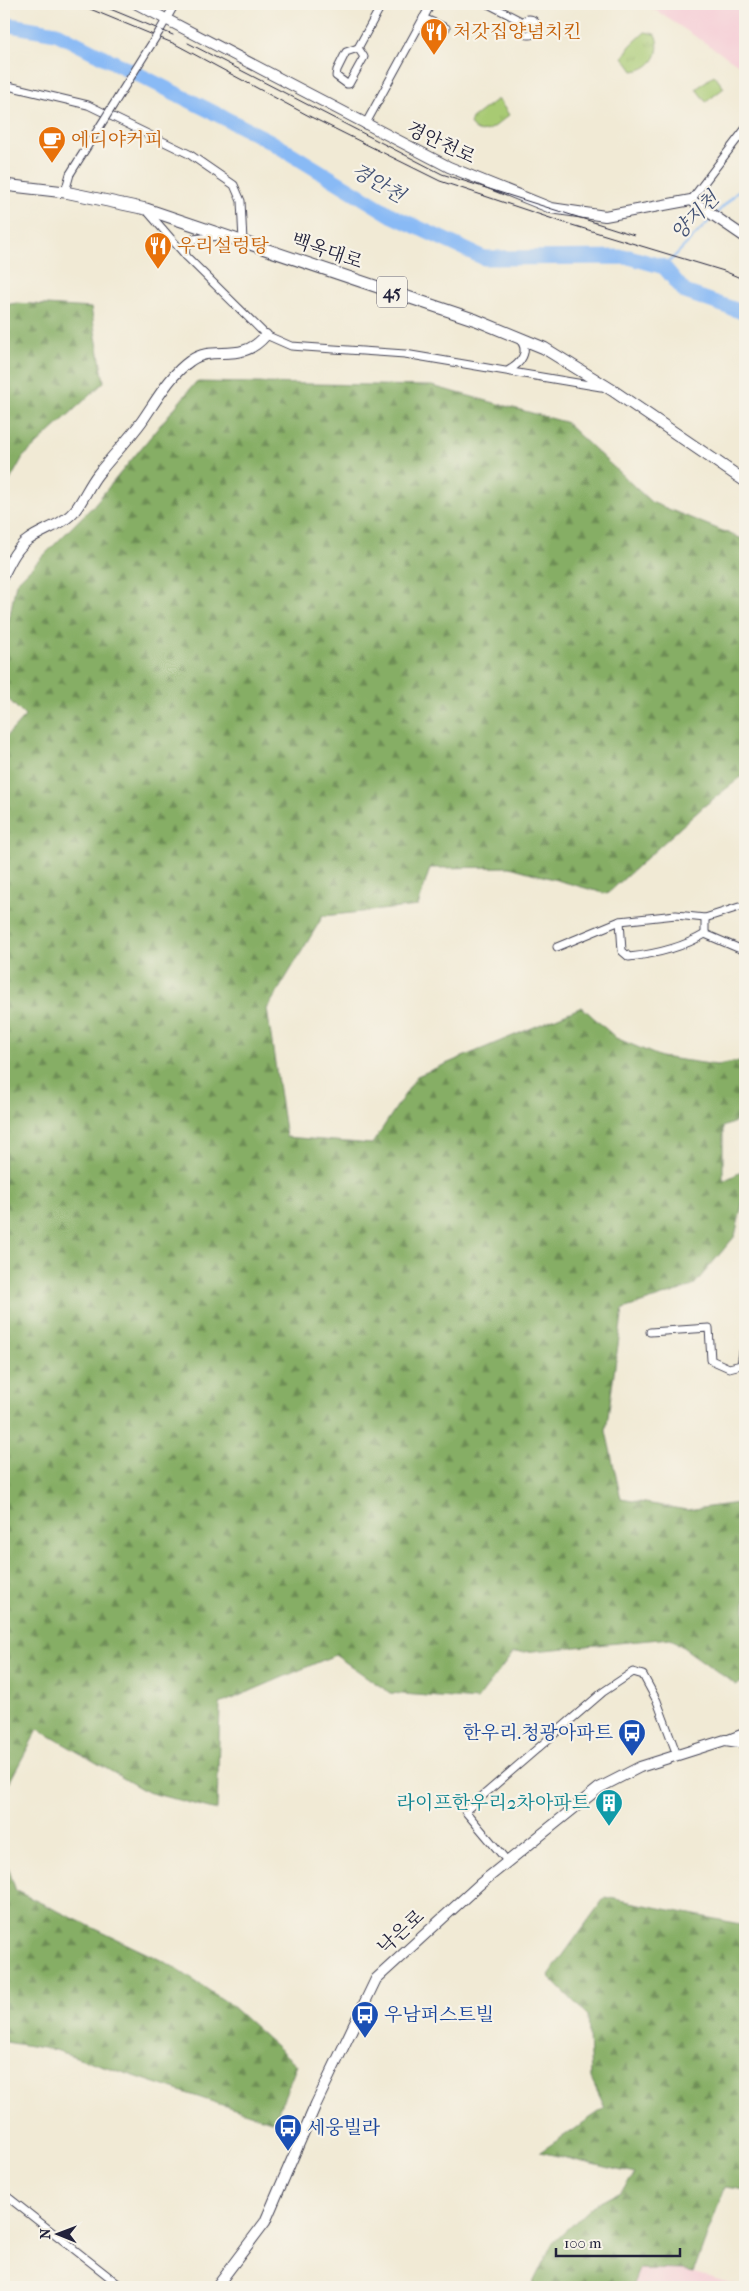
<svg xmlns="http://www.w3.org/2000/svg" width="749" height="2291" viewBox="0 0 749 2291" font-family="'IM FELL French Canon','Noto Serif KR',serif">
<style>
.built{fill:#f6cfd7}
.forest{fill:url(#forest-firs);stroke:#546850}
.park{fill:url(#park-tufts);stroke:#657657}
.garden{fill:#a8ca73;stroke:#657657}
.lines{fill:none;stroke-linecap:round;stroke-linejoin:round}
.stream{stroke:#89baf5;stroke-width:2.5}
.river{stroke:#89baf5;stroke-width:15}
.street-casing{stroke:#414052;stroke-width:9}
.secondary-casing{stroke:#414052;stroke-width:12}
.primary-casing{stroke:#414052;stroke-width:13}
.street{stroke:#fff;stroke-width:7}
.secondary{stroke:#fff;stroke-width:10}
.primary{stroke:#fff;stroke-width:11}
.tram{stroke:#22223b;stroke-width:1}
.street-bridge-casing{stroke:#414052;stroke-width:9;stroke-linecap:butt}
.street-bridge{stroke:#fff;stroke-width:7}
.labels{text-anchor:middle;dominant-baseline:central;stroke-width:4.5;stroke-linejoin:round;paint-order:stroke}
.shield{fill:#f7f3e8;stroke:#62616f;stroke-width:1}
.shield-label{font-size:18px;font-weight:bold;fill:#22223b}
.food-label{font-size:19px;fill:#c56008;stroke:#f7f3e8;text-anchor:start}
.street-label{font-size:19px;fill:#22223b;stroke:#f7f3e8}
.transit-label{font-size:19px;fill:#164399;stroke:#f7f3e8;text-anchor:start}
.culture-label{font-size:19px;fill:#0d838f;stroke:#f7f3e8;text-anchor:end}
.water-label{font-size:20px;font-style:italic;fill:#415073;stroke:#f7f3e8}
</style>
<defs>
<pattern id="forest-firs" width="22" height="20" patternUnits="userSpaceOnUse" patternTransform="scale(1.25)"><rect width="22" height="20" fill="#86ae65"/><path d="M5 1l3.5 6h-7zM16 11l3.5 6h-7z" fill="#6d8d54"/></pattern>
<pattern id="park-tufts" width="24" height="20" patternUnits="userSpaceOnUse" patternTransform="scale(1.25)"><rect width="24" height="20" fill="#a8ca73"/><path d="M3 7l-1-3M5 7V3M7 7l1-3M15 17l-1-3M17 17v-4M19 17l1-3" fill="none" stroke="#90ad64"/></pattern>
</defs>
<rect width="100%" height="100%" fill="#f7f3e8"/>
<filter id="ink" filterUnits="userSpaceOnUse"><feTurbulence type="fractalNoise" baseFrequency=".02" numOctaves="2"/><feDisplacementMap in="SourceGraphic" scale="10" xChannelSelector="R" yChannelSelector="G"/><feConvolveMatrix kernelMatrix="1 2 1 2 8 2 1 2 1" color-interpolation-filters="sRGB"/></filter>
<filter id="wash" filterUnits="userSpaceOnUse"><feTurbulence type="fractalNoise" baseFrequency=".0096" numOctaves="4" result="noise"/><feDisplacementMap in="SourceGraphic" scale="20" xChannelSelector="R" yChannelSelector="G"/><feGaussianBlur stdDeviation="1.12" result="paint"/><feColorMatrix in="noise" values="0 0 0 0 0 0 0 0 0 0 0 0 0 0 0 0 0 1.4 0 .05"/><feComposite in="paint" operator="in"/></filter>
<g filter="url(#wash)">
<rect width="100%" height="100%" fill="#f1ead5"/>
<g class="built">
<polygon points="646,4 745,4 745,69"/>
<polygon points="639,2269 683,2270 745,2287 632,2287"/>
</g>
<g class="forest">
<polygon points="17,303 91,308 104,382 23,457 4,491 4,305"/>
<polygon points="196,382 432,386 565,422 651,502 745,540 745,774 703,807 607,894 510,867 430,868 418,906 323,916 267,1009 286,1137 372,1144 417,1076 582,1007 616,1038 661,1057 717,1065 745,1060 745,1118 723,1127 723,1181 745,1170 745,1192 735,1236 693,1286 623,1309 606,1431 621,1499 687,1510 745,1502 745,1680 736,1685 670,1638 513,1653 477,1700 390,1693 335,1655 220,1704 217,1810 147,1792 38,1729 4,1792 4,739 25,716 4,695 4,647 16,583 93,506"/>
<polygon points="4,1855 16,1891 169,1964 228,2003 297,2065 274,2122 55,2050 6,2042 4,2037"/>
<polygon points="605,1897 745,1925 745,2190 725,2187 693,2273 683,2270 639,2269 632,2287 531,2287 552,2244 591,2207 621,2191 635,2174 540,2152 605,2108 591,2078 588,2016 548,1976"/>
</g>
<g class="park">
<path d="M 645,32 L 655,34 C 663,52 653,69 633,71 L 623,57 L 630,46 Z"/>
<path d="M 496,100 L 499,100 L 509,115 C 497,124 482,142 470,124 L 472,118 Z"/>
</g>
<polygon class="garden" points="714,75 724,88 706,102 696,89"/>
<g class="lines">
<g class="stream">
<polyline points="717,213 745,184"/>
<polyline points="664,267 713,217"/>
</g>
<polyline class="river" points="4,24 56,33 270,141 393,216 484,258 629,257 664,267 685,292 745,313"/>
</g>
</g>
<g filter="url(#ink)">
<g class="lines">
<defs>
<g id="street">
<polyline points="488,4 523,22"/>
<polyline points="423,18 446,28"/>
<circle cx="529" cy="27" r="8"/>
<polyline points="159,32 175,4"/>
<polygon points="358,48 364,57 349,84 347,84 336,76 337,70 346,52"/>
<polyline points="358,48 382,4"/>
<polyline points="4,85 88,105 189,154 234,185 241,201 243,241"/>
<polyline points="365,125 431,4"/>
<polyline points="65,192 70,174"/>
<polyline points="691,200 745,129"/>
<polyline points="148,212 187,257 266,335 291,346 405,354 601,387"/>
<polyline points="186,256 185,249 193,239 219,236"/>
<path d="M 509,370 C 520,364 531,351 519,339"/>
<polyline points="705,918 705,934"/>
<path d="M 620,921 L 622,951 L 629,957 C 656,954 682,948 705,934"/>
<polyline points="705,934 745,951"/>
<polyline points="557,947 620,921 676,915 705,918 739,907 745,907"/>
<polyline points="650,1332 709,1328 711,1360 729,1368 741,1365 745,1340"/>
<polyline points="727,1739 745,1732"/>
<polyline points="508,1862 465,1811 603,1692 633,1672 643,1675 657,1701 677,1755"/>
<polyline points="4,2194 122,2287"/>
</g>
<g id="secondary">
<polyline points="137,4 449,167 551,208 605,216 691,200 745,237"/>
<path d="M 4,574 C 10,562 17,547 28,540 C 43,529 64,525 76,509 C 84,498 90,484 98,474 C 113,455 129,439 142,421 C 156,401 170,375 190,361 C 214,343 240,366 266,335"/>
<polyline points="216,2287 265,2222 316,2104 376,1979 480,1884 599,1788 640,1767 725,1740 745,1743"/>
</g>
<polyline id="primary" points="4,185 65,192 146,209 476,320 544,348 612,390 745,481"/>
</defs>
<use href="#street" class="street-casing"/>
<use href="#secondary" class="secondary-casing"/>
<use href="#primary" class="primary-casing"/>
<use href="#street" class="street"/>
<use href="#secondary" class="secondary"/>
<use href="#primary" class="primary"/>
<g class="tram">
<polyline points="78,4 175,44 311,117 440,181 562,222 724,271 745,280"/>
<polyline points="98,4 173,35"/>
<polyline points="188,43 442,174 634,235"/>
</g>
<defs>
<polyline id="street-bridge" points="70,174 159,32"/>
</defs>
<use href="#street-bridge" class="street-bridge-casing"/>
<use href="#street-bridge" class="street-bridge"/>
</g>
</g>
<defs>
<symbol id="restaurant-pin" viewBox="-11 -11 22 30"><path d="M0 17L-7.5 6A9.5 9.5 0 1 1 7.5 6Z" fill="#e8710a" stroke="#f7f3e8"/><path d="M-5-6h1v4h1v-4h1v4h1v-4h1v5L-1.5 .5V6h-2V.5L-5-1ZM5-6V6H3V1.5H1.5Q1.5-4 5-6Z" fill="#fff"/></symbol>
<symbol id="cafe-pin" viewBox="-11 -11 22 30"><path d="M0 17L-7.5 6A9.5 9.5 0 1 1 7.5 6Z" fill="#e8710a" stroke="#f7f3e8"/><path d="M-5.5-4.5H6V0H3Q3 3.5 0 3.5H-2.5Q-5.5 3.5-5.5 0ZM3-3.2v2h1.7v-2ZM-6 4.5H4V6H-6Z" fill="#fff"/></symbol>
<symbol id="bus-pin" viewBox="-11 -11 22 30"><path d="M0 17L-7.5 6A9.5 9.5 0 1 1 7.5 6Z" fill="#1a4fb4" stroke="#f7f3e8"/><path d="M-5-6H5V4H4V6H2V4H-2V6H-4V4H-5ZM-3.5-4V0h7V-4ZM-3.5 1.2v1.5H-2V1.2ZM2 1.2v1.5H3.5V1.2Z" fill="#fff"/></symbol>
<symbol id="building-pin" viewBox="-11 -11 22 30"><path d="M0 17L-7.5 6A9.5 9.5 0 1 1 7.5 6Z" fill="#0f9aa8" stroke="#f7f3e8"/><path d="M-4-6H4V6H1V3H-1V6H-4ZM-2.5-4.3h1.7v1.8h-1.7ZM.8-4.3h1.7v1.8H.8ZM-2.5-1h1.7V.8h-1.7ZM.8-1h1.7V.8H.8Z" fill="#fff"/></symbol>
</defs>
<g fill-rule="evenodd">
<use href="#restaurant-pin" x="418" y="16" width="32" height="43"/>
<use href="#cafe-pin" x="36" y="124" width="32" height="43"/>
<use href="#restaurant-pin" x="142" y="230" width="32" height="43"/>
<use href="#bus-pin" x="616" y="1717" width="32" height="43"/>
<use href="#building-pin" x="593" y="1787" width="32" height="43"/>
<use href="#bus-pin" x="349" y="1999" width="32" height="43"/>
<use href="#bus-pin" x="272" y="2112" width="32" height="43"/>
</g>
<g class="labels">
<rect class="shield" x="377" y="276.5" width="30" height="31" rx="4"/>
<g class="shield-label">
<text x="392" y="292">45</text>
</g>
<g class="food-label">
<text x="453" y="32">처갓집양념치킨</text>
<text x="71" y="140">에디야커피</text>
<text x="177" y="246">우리설렁탕</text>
</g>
<g class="street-label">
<text transform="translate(441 143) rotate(25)">경안천로</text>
<text transform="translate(327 251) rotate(19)">백옥대로</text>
<text transform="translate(401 1932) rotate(-42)">낙은로</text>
</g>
<g class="transit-label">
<text x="613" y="1733" text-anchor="end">한우리.청광아파트</text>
<text x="384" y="2015">우남퍼스트빌</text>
<text x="307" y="2128">세웅빌라</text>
</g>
<g class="culture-label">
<text x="590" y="1803">라이프한우리2차아파트</text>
</g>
<g class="water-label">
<text transform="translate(378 183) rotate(30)">경안천</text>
<text transform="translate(695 216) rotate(-46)">양지천</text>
</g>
</g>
<rect width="749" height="2291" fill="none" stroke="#f7f3e8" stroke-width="20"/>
<g transform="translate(58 2234) rotate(271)" stroke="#f7f3e8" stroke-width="4" paint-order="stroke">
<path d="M0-4L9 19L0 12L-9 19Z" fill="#22223b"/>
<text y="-8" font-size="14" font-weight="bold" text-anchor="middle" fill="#22223b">N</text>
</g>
<path d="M556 2248v8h124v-8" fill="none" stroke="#22223b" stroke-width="2.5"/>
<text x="564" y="2248" font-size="15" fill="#22223b" stroke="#f7f3e8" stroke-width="4" paint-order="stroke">100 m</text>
</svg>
